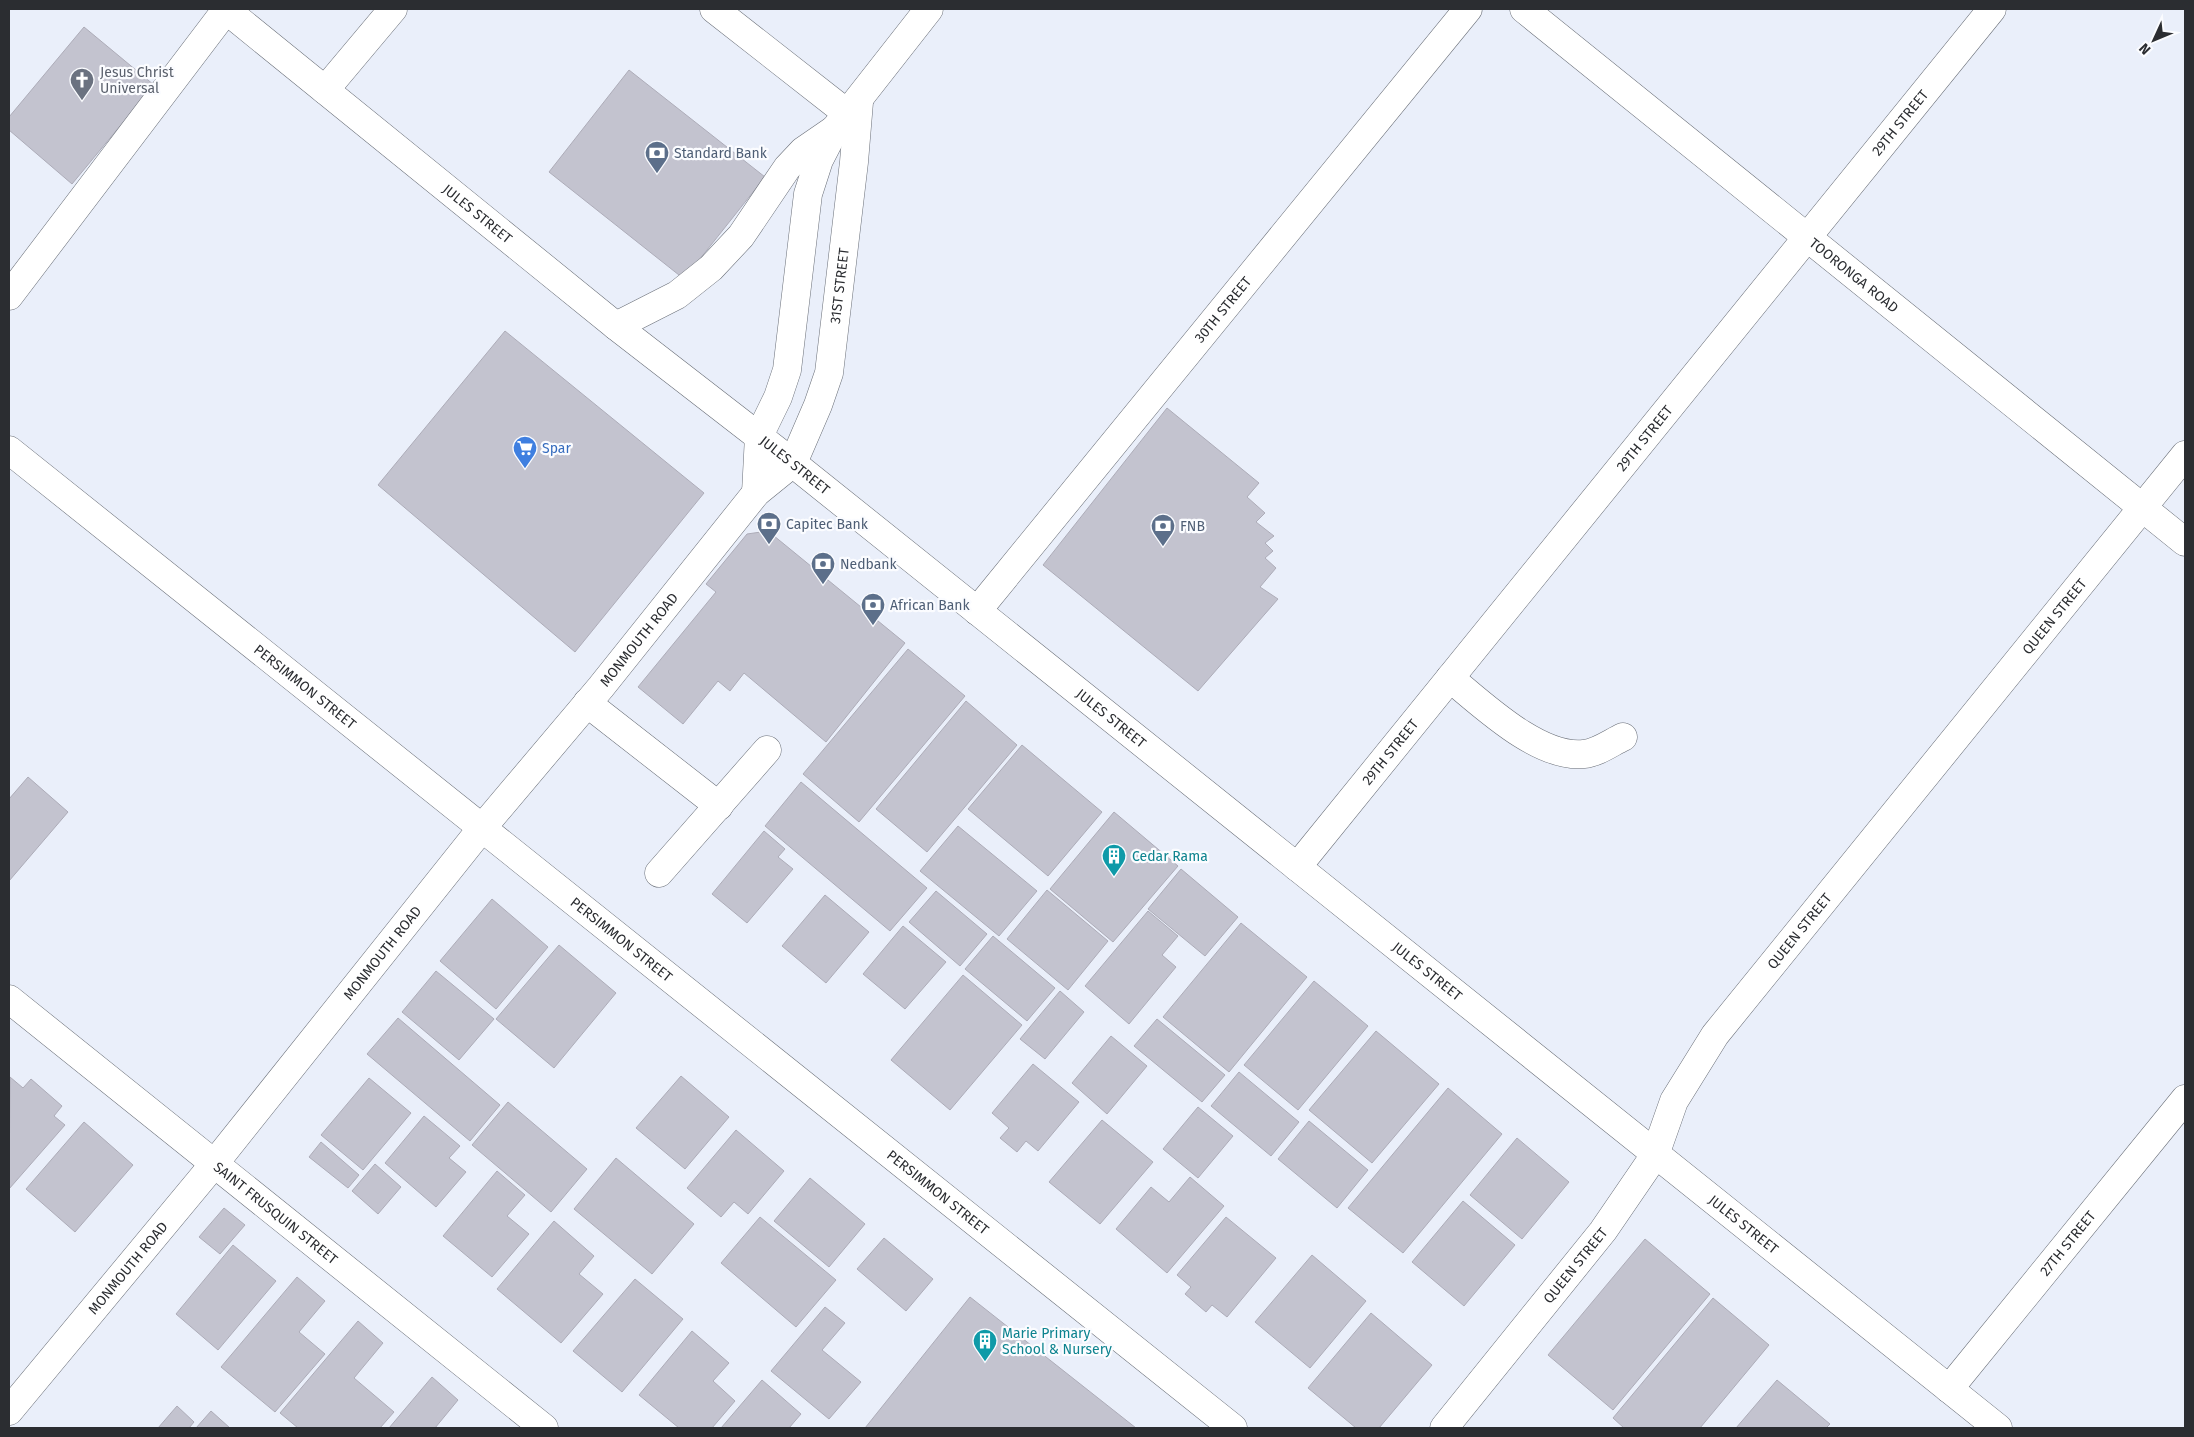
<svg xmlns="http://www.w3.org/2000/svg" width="2194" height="1437" viewBox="0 0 2194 1437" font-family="'Fira Sans',sans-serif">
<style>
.building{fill:#c3c3cf;stroke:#adacb8}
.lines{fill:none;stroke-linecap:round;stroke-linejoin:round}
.minor-casing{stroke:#696e77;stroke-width:29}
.major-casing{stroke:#696e77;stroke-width:29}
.minor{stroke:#fff;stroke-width:28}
.major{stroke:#fff;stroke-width:28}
.labels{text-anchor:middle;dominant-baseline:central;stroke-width:4.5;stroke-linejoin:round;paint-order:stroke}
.worship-label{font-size:14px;fill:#5b616d;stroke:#fbfcff;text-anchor:start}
.street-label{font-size:14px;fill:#2b2d31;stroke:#fbfcff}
.service-label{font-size:14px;fill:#4e5e75;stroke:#fbfcff;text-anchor:start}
.shop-label{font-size:14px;fill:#366cbe;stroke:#fbfcff;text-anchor:start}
.culture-label{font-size:14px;fill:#0d838f;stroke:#fbfcff;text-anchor:start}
</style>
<rect width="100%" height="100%" fill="#eaeffa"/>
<g class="building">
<polygon points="84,27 154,85 72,184 9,130 9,117"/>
<polygon points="629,70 765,177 684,279 549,172"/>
<polygon points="505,331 704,493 575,652 378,485"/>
<polygon points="1167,408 1259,483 1247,497 1265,513 1256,522 1274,536 1265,543 1273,551 1265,558 1276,568 1260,587 1278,599 1198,691 1043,565"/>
<polygon points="768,531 905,643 826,742 744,673 730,691 718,681 683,724 638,687 716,592 706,584 747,534"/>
<polygon points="908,649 965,696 859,822 803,774"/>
<polygon points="966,701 1017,745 927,852 876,809"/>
<polygon points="1022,745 1102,812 1048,876 968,809"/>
<polygon points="28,777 68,812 9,881 9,799"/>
<polygon points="801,782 927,888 890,931 765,826"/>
<polygon points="1114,812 1178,866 1113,942 1050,889"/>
<polygon points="958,826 1037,891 999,936 920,871"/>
<polygon points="764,831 785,849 778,857 793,869 747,923 712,894"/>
<polygon points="1181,869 1238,917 1205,956 1148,909"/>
<polygon points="1047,890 1108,941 1068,990 1007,939"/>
<polygon points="936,891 987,934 960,966 909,922"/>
<polygon points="825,895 869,932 826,983 782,946"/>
<polygon points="492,899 548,947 496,1009 440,961"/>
<polygon points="1148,911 1178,936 1162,955 1176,967 1129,1024 1085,986"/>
<polygon points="1241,923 1307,977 1229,1072 1163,1017"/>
<polygon points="903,926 946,962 905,1009 863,974"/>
<polygon points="993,936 1055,988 1027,1021 965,969"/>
<polygon points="559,945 616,993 554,1068 496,1019"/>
<polygon points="436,971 494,1019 459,1060 402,1012"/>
<polygon points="963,975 1022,1025 950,1110 891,1060"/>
<polygon points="1314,981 1368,1026 1298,1110 1244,1065"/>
<polygon points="1060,991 1084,1012 1045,1059 1020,1039"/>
<polygon points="398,1018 500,1105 470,1141 367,1054"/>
<polygon points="1157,1019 1225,1075 1202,1102 1134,1046"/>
<polygon points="1376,1031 1439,1084 1372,1163 1309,1110"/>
<polygon points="1111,1036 1147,1066 1107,1114 1072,1083"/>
<polygon points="1033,1064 1079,1102 1038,1151 1026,1141 1017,1152 1000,1138 1009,1128 992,1113"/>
<polygon points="1239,1072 1299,1122 1271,1156 1211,1106"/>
<polygon points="681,1076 729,1117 685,1169 636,1128"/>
<polygon points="10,1077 23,1088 31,1079 62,1106 54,1116 65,1125 9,1189"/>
<polygon points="369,1078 411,1113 363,1170 321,1135"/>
<polygon points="1448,1088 1502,1134 1403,1253 1348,1208"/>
<polygon points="508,1102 587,1169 551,1212 472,1145"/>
<polygon points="1198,1107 1233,1136 1198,1178 1163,1149"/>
<polygon points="424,1116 460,1146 449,1158 466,1172 436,1207 385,1163"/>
<polygon points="1102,1120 1153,1162 1100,1224 1049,1182"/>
<polygon points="1309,1121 1368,1170 1337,1208 1278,1159"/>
<polygon points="84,1122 133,1165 75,1232 26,1189"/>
<polygon points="736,1130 784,1171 748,1214 734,1202 721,1217 687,1188"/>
<polygon points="1517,1138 1569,1182 1522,1239 1470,1195"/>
<polygon points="321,1142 359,1175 348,1188 309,1157"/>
<polygon points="616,1158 694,1224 652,1274 574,1209"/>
<polygon points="375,1164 401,1187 378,1214 352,1191"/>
<polygon points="497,1171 525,1195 507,1216 529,1234 492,1277 443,1236"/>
<polygon points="1190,1177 1224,1206 1167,1273 1116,1229 1151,1187 1169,1202"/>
<polygon points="810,1178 865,1224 829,1267 774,1221"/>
<polygon points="1463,1201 1515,1245 1464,1306 1412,1262"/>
<polygon points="224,1208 245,1225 220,1254 199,1237"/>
<polygon points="760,1217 836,1280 796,1327 721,1263"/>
<polygon points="1226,1217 1276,1258 1227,1317 1212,1305 1206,1312 1185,1294 1191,1287 1177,1275"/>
<polygon points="554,1221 594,1256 579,1274 603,1294 561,1343 497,1289"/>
<polygon points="884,1238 933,1279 906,1311 857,1269"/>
<polygon points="1645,1239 1710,1294 1613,1410 1548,1355"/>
<polygon points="233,1245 276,1281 218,1350 176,1314"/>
<polygon points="1312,1255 1366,1301 1310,1368 1255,1322"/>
<polygon points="297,1277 325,1301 299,1332 325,1354 275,1412 221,1367"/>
<polygon points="635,1279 683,1319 622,1392 573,1351"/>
<polygon points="970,1297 1136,1428 865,1428"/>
<polygon points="1713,1298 1769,1345 1700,1428 1624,1428 1613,1418"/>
<polygon points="825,1307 845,1323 822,1350 861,1382 829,1419 771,1371"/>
<polygon points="1371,1313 1432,1365 1379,1428 1356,1428 1308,1388"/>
<polygon points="358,1321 383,1343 354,1378 394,1412 380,1428 298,1428 280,1413"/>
<polygon points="692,1331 729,1363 713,1381 735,1401 712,1428 679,1428 639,1395"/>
<polygon points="432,1377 458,1400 435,1428 389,1428"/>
<polygon points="762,1380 801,1414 789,1428 721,1428"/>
<polygon points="1777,1380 1830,1424 1826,1428 1736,1428"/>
<polygon points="177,1406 194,1422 189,1428 158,1428"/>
<polygon points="211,1411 230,1428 196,1428"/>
</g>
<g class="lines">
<defs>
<g id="minor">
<polyline points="714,9 848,114"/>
<path id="s1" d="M 1524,9 L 2185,542"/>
<polyline points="325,90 393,9"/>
<polyline points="9,296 226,10"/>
<path id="s2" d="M 9,450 L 1233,1428"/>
<polyline points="756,493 759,436 778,397 787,370 808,194 819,160 835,129 929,9"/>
<path id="s3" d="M 977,611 L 1468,9"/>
<path d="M 1450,678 C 1483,705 1539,759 1584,754 C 1597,753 1612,742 1623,737"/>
<polyline points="587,703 719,806"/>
<path id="s4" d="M 1297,867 L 1992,9"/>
<polyline points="659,873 767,750"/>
<path id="s5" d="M 9,999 L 544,1428"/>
<path id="s6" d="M 1949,1389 L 2185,1099"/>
<path id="s7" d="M 9,1411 L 214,1164 L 482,828 L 601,687 L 756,493 L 793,463 L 818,405 L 829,373 L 854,162 L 859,102"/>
<path id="s8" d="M 1444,1428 L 1603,1231 L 1655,1155 L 1674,1101 L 1715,1035 L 2185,455"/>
</g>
<g id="major">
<path id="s9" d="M 225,9 L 616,326 L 780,453 L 1998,1428"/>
<polyline points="616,326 677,295 711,268 741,236 787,168 803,151 835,129"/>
</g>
</defs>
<use href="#minor" class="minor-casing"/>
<use href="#major" class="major-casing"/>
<use href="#minor" class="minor"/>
<use href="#major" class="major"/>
</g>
<defs>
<symbol id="church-pin" viewBox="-11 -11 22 30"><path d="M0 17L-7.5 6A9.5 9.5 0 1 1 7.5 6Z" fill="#6b7280" stroke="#fbfcff"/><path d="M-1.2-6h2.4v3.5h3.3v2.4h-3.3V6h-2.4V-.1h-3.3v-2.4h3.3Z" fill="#fff"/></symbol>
<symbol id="bank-pin" viewBox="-11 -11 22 30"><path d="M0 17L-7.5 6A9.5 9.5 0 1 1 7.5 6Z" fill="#5c6f8a" stroke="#fbfcff"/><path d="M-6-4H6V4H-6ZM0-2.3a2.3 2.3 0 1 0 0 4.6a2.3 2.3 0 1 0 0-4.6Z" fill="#fff"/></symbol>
<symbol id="supermarket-pin" viewBox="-11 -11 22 30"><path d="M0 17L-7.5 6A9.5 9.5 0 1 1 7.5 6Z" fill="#3f7fe0" stroke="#fbfcff"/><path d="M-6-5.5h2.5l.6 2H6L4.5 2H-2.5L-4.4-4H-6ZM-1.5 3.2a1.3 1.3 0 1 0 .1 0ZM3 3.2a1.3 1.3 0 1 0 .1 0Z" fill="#fff"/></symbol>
<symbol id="building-pin" viewBox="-11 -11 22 30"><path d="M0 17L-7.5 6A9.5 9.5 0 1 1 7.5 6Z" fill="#0f9aa8" stroke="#fbfcff"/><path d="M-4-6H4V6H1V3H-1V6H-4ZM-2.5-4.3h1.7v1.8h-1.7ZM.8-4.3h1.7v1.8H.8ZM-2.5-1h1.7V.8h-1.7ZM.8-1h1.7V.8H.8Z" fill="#fff"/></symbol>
</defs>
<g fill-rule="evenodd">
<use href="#church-pin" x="68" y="66" width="28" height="38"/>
<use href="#bank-pin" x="643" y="139" width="28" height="38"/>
<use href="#supermarket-pin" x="511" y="434" width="28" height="38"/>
<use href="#bank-pin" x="755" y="510" width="28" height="38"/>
<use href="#bank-pin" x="1149" y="512" width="28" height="38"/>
<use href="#bank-pin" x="809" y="550" width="28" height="38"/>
<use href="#bank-pin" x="859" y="591" width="28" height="38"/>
<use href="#building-pin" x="1100" y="842" width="28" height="38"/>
<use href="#building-pin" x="971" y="1327" width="28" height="38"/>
</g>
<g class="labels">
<g class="worship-label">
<text x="100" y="72">Jesus Christ<tspan x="100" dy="16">Universal</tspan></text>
</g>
<g class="street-label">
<text stroke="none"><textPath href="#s4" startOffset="958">29TH STREET</textPath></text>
<text stroke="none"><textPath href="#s9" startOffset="325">JULES STREET</textPath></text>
<text stroke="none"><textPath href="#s1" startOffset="424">TOORONGA ROAD</textPath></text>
<text stroke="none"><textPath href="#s7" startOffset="1416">31ST STREET</textPath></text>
<text stroke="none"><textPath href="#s3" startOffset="389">30TH STREET</textPath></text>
<text stroke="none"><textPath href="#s4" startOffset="552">29TH STREET</textPath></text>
<text stroke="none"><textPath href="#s9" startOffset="730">JULES STREET</textPath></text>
<text stroke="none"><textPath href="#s8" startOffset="1019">QUEEN STREET</textPath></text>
<text stroke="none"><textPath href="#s7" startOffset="996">MONMOUTH ROAD</textPath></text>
<text stroke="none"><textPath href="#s2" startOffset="379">PERSIMMON STREET</textPath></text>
<text stroke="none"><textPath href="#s9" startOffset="1135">JULES STREET</textPath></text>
<text stroke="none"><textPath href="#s4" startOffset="148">29TH STREET</textPath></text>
<text stroke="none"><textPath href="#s8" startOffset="614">QUEEN STREET</textPath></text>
<text stroke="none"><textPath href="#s2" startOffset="784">PERSIMMON STREET</textPath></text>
<text stroke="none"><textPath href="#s7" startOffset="591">MONMOUTH ROAD</textPath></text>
<text stroke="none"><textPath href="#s9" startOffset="1540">JULES STREET</textPath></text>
<text stroke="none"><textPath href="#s2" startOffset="1189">PERSIMMON STREET</textPath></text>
<text stroke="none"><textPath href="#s5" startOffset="342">SAINT FRUSQUIN STREET</textPath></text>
<text stroke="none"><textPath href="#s9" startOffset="1945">JULES STREET</textPath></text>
<text stroke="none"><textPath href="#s6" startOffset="188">27TH STREET</textPath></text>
<text stroke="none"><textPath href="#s8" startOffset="209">QUEEN STREET</textPath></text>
<text stroke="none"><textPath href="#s7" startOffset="186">MONMOUTH ROAD</textPath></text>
</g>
<g class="service-label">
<text x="674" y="153">Standard Bank</text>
<text x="786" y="524">Capitec Bank</text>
<text x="1180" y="526">FNB</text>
<text x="840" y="564">Nedbank</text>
<text x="890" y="605">African Bank</text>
</g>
<g class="shop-label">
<text x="542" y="448">Spar</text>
</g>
<g class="culture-label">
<text x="1132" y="856">Cedar Rama</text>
<text x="1002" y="1333">Marie Primary<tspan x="1002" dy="16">School &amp; Nursery</tspan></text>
</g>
</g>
<rect width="2194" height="1437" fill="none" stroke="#2b2d31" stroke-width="20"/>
<g transform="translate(2154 40) rotate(226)" stroke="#fbfcff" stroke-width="4" paint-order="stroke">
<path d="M0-4L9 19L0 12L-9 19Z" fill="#2b2d31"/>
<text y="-8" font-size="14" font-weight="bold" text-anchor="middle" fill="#2b2d31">N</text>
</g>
</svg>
